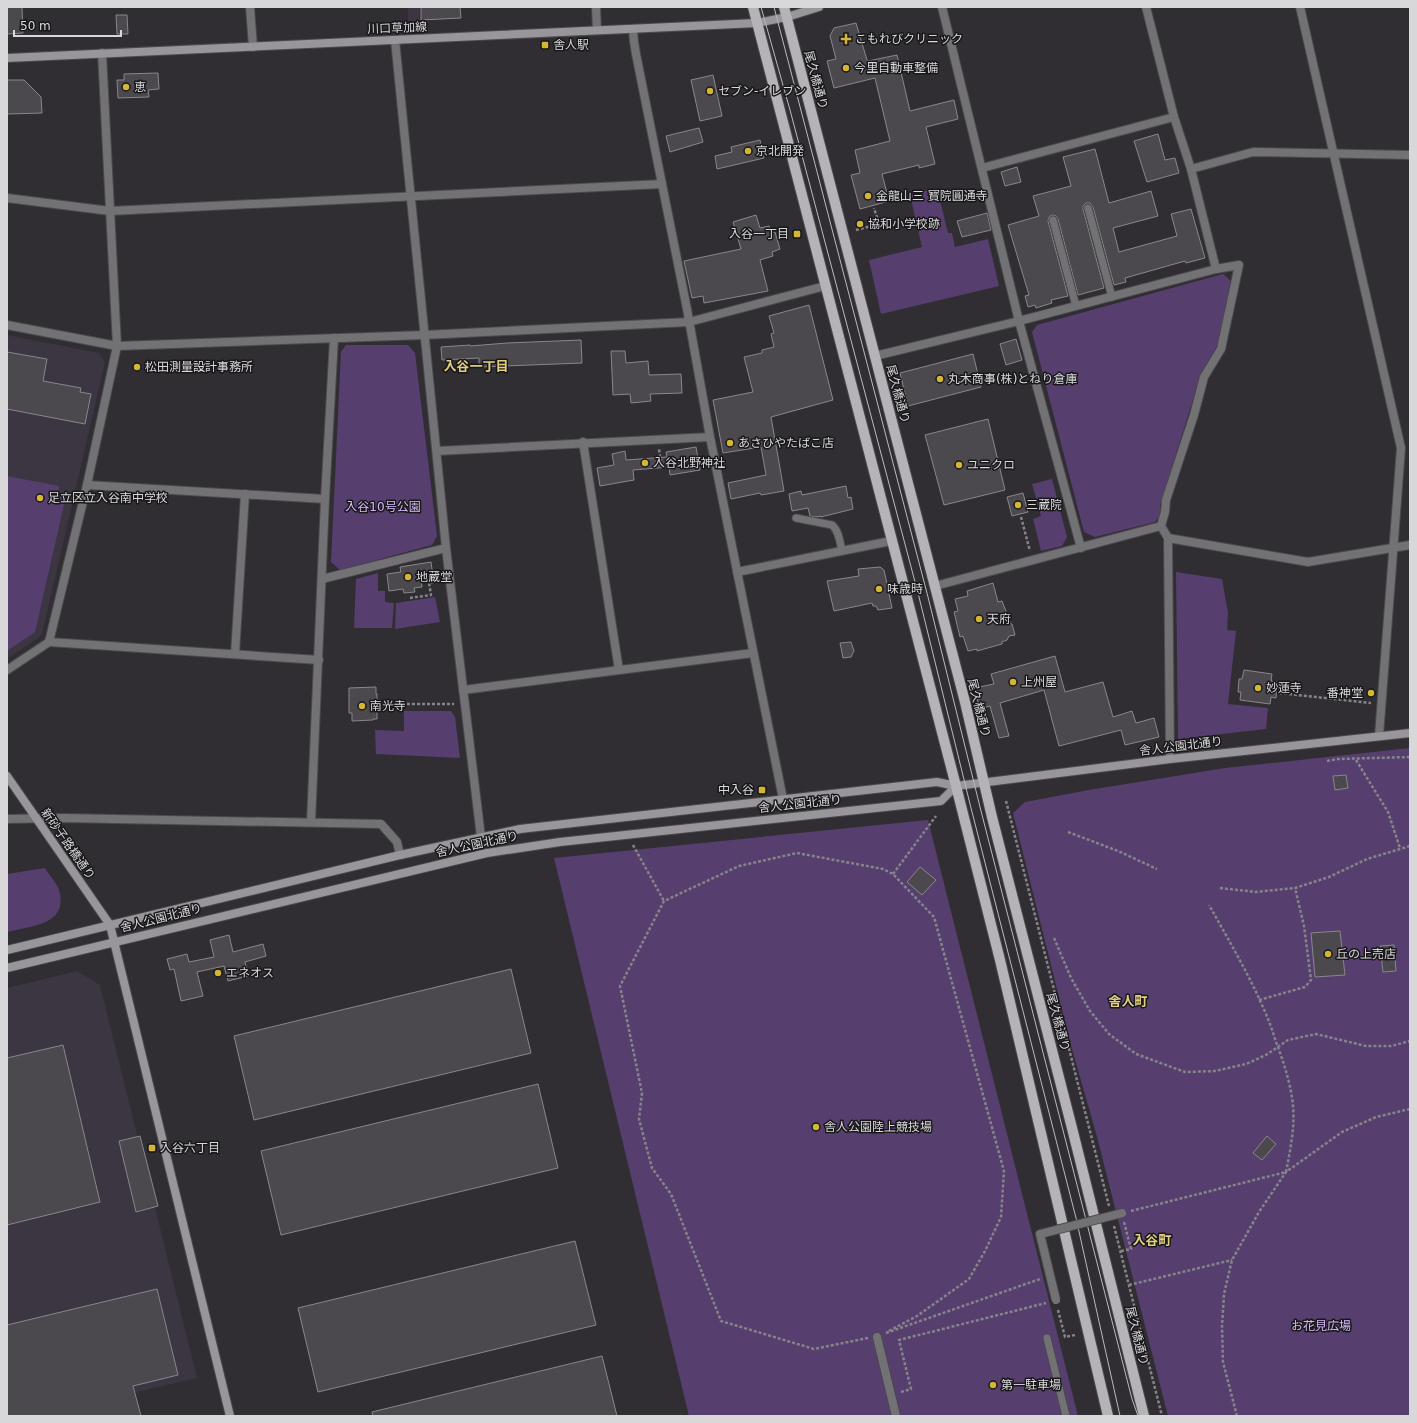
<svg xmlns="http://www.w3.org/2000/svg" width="1417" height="1423" viewBox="0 0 1417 1423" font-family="'DejaVu Sans','Noto Sans JP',sans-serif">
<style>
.built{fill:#3b3641}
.green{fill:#563f6e}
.building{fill:#4b484e;stroke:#89868d}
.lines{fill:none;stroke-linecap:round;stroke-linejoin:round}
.lane-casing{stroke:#4b494e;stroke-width:9}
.street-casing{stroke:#4b494e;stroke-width:10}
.secondary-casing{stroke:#4b494e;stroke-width:10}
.primary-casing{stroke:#4b494e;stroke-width:12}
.path{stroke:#858488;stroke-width:2.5;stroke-dasharray:3 2;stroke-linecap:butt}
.lane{stroke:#727174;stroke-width:7}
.street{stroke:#727174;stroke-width:8}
.secondary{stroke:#98969a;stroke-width:8}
.primary{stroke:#b5b2b8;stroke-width:10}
.tram{stroke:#bbbabe;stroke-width:1}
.street-bridge-casing{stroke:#4b494e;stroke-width:10;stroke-linecap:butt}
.street-bridge{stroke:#727174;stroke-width:8}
.poi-dot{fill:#d3b635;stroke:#181719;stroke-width:1.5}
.labels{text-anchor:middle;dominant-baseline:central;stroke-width:3;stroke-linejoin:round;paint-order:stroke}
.street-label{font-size:12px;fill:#d8d7da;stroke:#181719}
.poi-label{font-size:12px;fill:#d8d7da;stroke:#181719;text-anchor:start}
.park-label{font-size:12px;fill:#d8bafa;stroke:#181719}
.neighbourhood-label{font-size:13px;font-weight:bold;fill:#e3cf82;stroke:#181719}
</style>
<rect width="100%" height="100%" fill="#302e33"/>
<g class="built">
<polygon points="408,7 419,7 420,21 408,21"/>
<polygon points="7,335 99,353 105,362 42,634 38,638 7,659"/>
<polygon points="77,971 100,985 197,1378 34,1416 7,1416 7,988"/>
</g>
<g class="green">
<polygon points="937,188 948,233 952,233 955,247 988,239 999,286 881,314 869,260 922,247 910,195"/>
<polygon points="1223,274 1231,281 1218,344 1201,374 1160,505 1161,514 1155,522 1095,537 1084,532 1032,332 1037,325"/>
<polygon points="346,345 408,345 415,353 437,536 432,545 340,570 331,562 341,352"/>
<polygon points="7,476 59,486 58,494 66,496 35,632 7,651"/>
<polygon points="1052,479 1067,537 1062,546 1041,551 1033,519 1041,516 1032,484"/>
<polygon points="1176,572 1222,579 1228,613 1227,630 1236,631 1228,704 1268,708 1266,729 1178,739"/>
<polygon points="378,573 378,591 385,591 385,602 394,603 392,628 354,628 356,579"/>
<polygon points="435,597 440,622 395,629 396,603"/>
<polygon points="404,711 451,711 455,717 460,758 376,754 375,730 404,731"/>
<polygon points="1410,748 1410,1416 1168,1416 1096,1133 1072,1049 1013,813 1025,802 1089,790 1225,768"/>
<polygon points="928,820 1078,1416 689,1416 554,858"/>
<path d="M 45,868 C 49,875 56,882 59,890 C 69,925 31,926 7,932 L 7,874 Z"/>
</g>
<g class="building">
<polygon points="7,7 22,7 23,33 7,34"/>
<polygon points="421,7 460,7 461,18 421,20"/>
<polygon points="116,15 127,15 128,34 117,34"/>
<polygon points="856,23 867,60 868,61 897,55 910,111 954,100 958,119 926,127 935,164 919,168 919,165 882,174 889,201 860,209 851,175 860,173 855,150 890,141 875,78 834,88 827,61 836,59 830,36 834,28"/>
<polygon points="158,73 159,89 148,90 149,97 118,98 117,80 124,80 124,74"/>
<polygon points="713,75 722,116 700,121 691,80"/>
<polygon points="7,80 24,80 41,97 42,113 7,114"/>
<polygon points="699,128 703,142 670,152 666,136"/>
<polygon points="1158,134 1165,160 1175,158 1179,173 1147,182 1134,141"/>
<polygon points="760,140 764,158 717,169 715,156 732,152 731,147"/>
<polygon points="1095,149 1109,203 1151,191 1158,216 1113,228 1119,252 1177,236 1171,214 1191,209 1205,258 1186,263 1185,261 1125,278 1126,282 1114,285 1093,207 1090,203 1086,203 1083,206 1083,209 1104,288 1078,295 1058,219 1056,216 1052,215 1049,217 1048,221 1068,296 1051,300 1052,303 1036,308 1035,305 1028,307 1025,296 1029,295 1008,225 1039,216 1033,196 1071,186 1063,157"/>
<polygon points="1017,167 1021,182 1005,186 1001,172"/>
<polygon points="987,213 991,230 962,237 957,221"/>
<polygon points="756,215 760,228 769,226 771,233 775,232 780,249 772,252 773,256 760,260 768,291 704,303 703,296 692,298 684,261 741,249 733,222"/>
<polygon points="809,305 833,400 771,417 784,491 761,495 760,493 731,499 728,483 766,475 761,447 723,453 713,400 753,392 744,357 762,353 762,350 774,347 771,334 774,333 769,316"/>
<polygon points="1016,339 1022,360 1006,365 1000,344"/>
<polygon points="581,340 582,363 479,367 479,358 442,360 441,347 470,345 470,346 507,343"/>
<polygon points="611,351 625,351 626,363 648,361 649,375 681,374 682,393 650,394 651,401 631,403 630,394 613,395"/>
<polygon points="7,352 47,359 43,381 81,388 80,392 91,394 85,424 7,409"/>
<polygon points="973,354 981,387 908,406 900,373"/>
<polygon points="988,419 1005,490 944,505 925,435"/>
<polygon points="696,447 700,470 670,475 669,467 633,470 634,480 600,486 597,468 614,465 612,454 625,451 626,460 667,457 666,452"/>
<polygon points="846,486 848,498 851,497 853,509 821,517 821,516 816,517 810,516 808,508 792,511 789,494 801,491 802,495"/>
<polygon points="1023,493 1028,512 1012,516 1007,497"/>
<polygon points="431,562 433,576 421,577 422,587 414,588 415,592 404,593 403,589 389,591 387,574 401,572 400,567"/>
<polygon points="880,567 884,570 892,608 878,610 876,606 873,606 872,603 834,611 827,581 859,576 858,569"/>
<polygon points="993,583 998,602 1002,601 1011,624 1012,624 1015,635 1009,636 1007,640 1002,642 1002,644 977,651 977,649 968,651 963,636 960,637 954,612 958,611 955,599 968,596 967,591"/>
<polygon points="851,642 854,651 851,657 843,658 840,643"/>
<polygon points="1055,656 1065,692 1103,682 1113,717 1132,711 1136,723 1154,718 1159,737 1125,745 1121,730 1059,746 1044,690 1000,703 1009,736 999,738 990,706 980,709 974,688 994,684 991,674"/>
<polygon points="1244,670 1272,674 1271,681 1277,682 1276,698 1271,697 1270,704 1240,700 1241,692 1238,692 1239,679 1242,679"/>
<polygon points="376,687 376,694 377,694 377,719 373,719 373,720 352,721 352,713 349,713 349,688"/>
<polygon points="1346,775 1348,788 1335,790 1333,776"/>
<polygon points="920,867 936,880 922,895 907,882"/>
<polygon points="1340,931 1345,975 1315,977 1311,933"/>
<polygon points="229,935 233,952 263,944 266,956 245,962 248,976 228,981 224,966 197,972 203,996 181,1001 174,969 170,970 167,959 187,954 189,962 214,957 210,940"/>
<polygon points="1394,945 1396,971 1383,972 1380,946"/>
<polygon points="511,969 531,1053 254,1120 234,1036"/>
<polygon points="63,1045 100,1202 7,1225 7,1058"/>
<polygon points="538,1084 558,1168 281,1235 261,1151"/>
<polygon points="140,1136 158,1206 136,1212 119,1141"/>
<polygon points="1267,1136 1276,1144 1262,1160 1253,1153"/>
<polygon points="575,1241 596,1325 318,1392 298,1308"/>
<polygon points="157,1289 178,1375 133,1386 141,1416 7,1416 7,1325"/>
<polygon points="602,1356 617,1416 373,1416 372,1412"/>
</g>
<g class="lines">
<defs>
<g id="lane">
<polyline points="1088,208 1112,297"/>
<polyline points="1053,220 1076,306"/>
<path d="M 796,518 L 832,525 C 839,531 840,542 842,551"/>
<polyline points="1047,1338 1066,1416"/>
</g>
<g id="street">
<polyline points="250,7 253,47"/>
<polyline points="596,7 597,30"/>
<polyline points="942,7 1019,321 1081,548"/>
<polyline points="1146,7 1174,117 1191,169 1216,269"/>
<polyline points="1300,7 1401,448 1379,736"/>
<polyline points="633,29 634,42 636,54 687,309 710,437 783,799"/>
<polyline points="395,40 446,548 481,837"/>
<polyline points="982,168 1174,117"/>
<polyline points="1191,169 1253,152 1410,155"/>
<polyline points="7,198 110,211 662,184"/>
<polyline points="7,325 117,346 424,335 689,322 825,286"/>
<polyline points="875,356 1019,321 1216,269 1239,265 1221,349 1204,377 1194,415 1166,500 1165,512 1161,526 1168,538 1170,759"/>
<polyline points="583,442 619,670"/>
<polyline points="437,451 710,437"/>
<polyline points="87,485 325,499"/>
<polyline points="1168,538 1308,562 1410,545"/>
<polyline points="737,572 891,541"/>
<polyline points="322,579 446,548"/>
<polyline points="935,586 1161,526"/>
<polyline points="49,642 319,660"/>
<polyline points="235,654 245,494"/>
<polyline points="7,670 49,642 87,485 117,346 102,53"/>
<polyline points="463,690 753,653"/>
<polyline points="7,819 64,818 381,824 397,842 400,855"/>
<polyline points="311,822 325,499 334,338"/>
<polyline points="877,1337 896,1416"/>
</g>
<g id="secondary">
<polyline points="7,58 757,23 787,17 819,7"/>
<polyline points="7,776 110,925 230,1416"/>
<polyline points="7,950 400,855 520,829 937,782 956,786 1170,759 1410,733"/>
<polyline points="7,968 487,853 560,842 941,801 956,786"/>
</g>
<g id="primary">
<polyline points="753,7 956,786 1000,960 1108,1416"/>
<polyline points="784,7 965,702 992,817 1072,1128 1144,1416"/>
</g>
</defs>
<use href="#lane" class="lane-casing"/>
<use href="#street" class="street-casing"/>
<use href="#secondary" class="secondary-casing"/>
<use href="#primary" class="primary-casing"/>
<g class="path">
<polyline points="856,230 879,224 874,208"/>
<polyline points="653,466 661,464 659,449"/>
<polyline points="1021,517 1030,551"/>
<polyline points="410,598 431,595 429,583 440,580"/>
<polyline points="1279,693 1371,703"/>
<polyline points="382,704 454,704"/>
<polyline points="1356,760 1388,812 1400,848"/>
<polyline points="1327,761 1338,759 1410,757"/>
<polyline points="1006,801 1109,1206"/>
<polyline points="1068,832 1118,851 1157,869"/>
<polyline points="633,845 664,901"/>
<polyline points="893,874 936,816"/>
<polyline points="1220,888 1256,892 1295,888 1329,877 1367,859 1410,846"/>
<polyline points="1054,938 1071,978 1090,1011 1109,1034 1136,1054 1185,1072 1215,1071 1246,1064 1266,1055 1288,1040 1316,1034 1366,1046 1391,1046 1410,1041"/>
<polyline points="1259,1000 1305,987 1311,980 1304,926 1295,888"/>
<path d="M 1131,1211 L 1286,1172 C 1290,1151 1295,1128 1293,1106 C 1291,1085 1285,1067 1278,1047 C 1275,1040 1273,1032 1270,1024 C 1254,983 1231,944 1209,905"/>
<polyline points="1114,1226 1162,1416"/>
<polyline points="1121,1251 1131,1249 1124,1222"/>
<polyline points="1129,1285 1232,1260"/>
<polyline points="1058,1310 1065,1337 1075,1335"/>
<polyline points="886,1333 1040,1279"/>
<polyline points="868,1338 814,1349 721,1321 671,1194 652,1168 639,1119 642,1093 620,986 664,901 739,866 797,853 883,869 893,874 934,917 1004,1171 1001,1217 985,1251 969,1279 917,1316 887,1332"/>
<polyline points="901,1392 911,1389 899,1340 1046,1303"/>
<polyline points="1237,1416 1223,1362 1222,1326 1224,1294 1232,1260 1259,1212 1286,1172 1342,1132 1376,1117 1410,1109"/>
</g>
<use href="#lane" class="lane"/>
<use href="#street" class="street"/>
<use href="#secondary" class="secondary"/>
<use href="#primary" class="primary"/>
<g class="tram">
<polyline points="761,7 790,110 919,597 971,808 1076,1218 1120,1416"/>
<polyline points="774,7 928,597 980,807 1132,1399 1138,1416"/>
</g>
<defs>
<polyline id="street-bridge" points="1056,1300 1040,1234 1122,1213"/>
</defs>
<use href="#street-bridge" class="street-bridge-casing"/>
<use href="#street-bridge" class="street-bridge"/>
</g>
<g class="poi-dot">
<path d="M844 33h4v4h4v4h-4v4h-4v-4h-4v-4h4z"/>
<rect x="541" y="41" width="8" height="8" rx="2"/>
<circle cx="846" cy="68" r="4"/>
<circle cx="126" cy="87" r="4"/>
<circle cx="710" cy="91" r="4"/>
<circle cx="748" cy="151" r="4"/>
<circle cx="868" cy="196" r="4"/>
<circle cx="860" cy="224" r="4"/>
<rect x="793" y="230" width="8" height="8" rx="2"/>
<circle cx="137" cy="367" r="4"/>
<circle cx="940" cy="379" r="4"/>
<circle cx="730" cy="443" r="4"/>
<circle cx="645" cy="463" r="4"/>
<circle cx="959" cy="465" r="4"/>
<circle cx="40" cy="498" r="4"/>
<circle cx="1018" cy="505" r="4"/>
<circle cx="408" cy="577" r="4"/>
<circle cx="879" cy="589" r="4"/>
<circle cx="979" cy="619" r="4"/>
<circle cx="1013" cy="682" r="4"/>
<circle cx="1258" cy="688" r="4"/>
<circle cx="1371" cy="693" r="4"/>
<circle cx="362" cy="706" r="4"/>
<rect x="758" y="786" width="8" height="8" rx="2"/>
<circle cx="1328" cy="954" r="4"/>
<circle cx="218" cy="973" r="4"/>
<circle cx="816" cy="1127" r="4"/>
<rect x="148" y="1144" width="8" height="8" rx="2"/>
<circle cx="993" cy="1385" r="4"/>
</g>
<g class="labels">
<g class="street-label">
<text transform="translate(397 28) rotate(-2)">川口草加線</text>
<text transform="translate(816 80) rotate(75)">尾久橋通り</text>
<text transform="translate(898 394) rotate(75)">尾久橋通り</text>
<text transform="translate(979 708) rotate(76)">尾久橋通り</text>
<text transform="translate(1181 746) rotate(-7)">舎人公園北通り</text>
<text transform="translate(800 804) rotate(-6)">舎人公園北通り</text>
<text transform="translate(68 844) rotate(55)">新砂子路橋通り</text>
<text transform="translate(477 844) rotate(-12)">舎人公園北通り</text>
<text transform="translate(161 918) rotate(-14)">舎人公園北通り</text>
<text transform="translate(1058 1022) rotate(75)">尾久橋通り</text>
<text transform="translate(1137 1336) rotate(76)">尾久橋通り</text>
</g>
<g class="poi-label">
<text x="855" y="39">こもれびクリニック</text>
<text x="553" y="45">舎人駅</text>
<text x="854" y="68">今里自動車整備</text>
<text x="134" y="87">恵</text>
<text x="718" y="91">セブン-イレブン</text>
<text x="756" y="151">京北開発</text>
<text x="876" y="196">金龍山三 寳院圓通寺</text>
<text x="868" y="224">協和小学校跡</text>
<text x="789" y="234" text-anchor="end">入谷一丁目</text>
<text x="145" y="367">松田測量設計事務所</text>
<text x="948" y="379">丸木商事(株)とねり倉庫</text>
<text x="738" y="443">あさひやたばこ店</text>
<text x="653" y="463">入谷北野神社</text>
<text x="967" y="465">ユニクロ</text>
<text x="48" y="498">足立区立入谷南中学校</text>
<text x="1026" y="505">三蔵院</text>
<text x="416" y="577">地蔵堂</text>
<text x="887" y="589">味歳時</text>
<text x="987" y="619">天府</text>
<text x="1021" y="682">上州屋</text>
<text x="1266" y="688">妙蓮寺</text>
<text x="1363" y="693" text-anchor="end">番神堂</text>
<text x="370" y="706">南光寺</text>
<text x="754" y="790" text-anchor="end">中入谷</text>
<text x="1336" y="954">丘の上売店</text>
<text x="226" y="973">エネオス</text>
<text x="824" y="1127">舎人公園陸上競技場</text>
<text x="160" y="1148">入谷六丁目</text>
<text x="1001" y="1385">第一駐車場</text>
</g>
<g class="park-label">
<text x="383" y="507">入谷10号公園</text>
<text x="1321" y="1326">お花見広場</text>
</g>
<g class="neighbourhood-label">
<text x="476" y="366">入谷一丁目</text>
<text x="1128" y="1001">舎人町</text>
<text x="1152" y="1240">入谷町</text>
</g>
</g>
<rect width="1417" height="1423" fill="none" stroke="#d8d7da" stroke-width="16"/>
<path d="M14 30v6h107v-6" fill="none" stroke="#d8d7da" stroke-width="2"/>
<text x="20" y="30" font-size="12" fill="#d8d7da" stroke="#181719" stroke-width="3" paint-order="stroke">50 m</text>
</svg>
